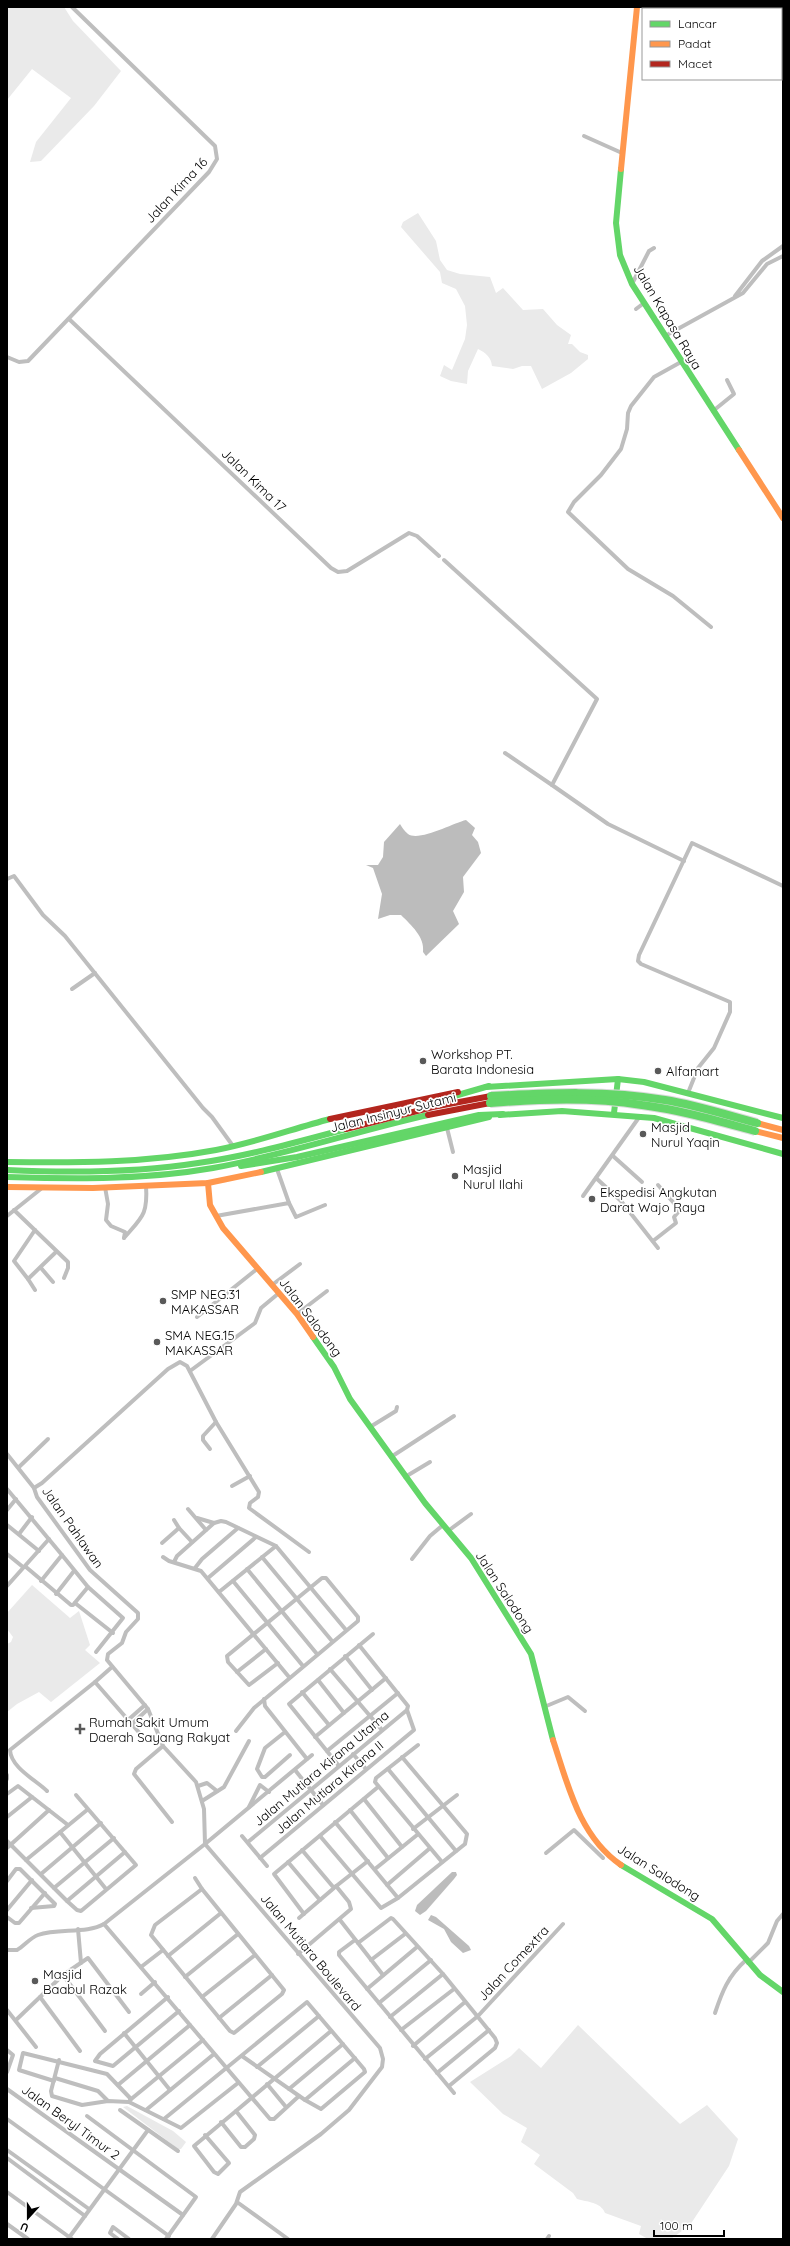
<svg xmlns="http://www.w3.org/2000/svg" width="790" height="2246" viewBox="0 0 790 2246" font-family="Quicksand,sans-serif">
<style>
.green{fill:#eaeaea}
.water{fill:#bcbcbc}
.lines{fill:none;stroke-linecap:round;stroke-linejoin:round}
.street{stroke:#bebebe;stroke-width:4}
.fast{stroke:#63d668;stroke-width:6}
.slow{stroke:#ff974d;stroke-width:6}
.jam{stroke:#b3261e;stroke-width:6}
.fast-bridge-casing{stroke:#dbdbdb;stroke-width:10;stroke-linecap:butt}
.fast-bridge{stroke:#63d668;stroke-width:8}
.poi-dot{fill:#595959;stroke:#fff;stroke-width:1.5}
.labels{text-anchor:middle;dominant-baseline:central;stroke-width:3.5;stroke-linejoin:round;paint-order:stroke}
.street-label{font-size:13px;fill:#000;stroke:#fff}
.poi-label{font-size:13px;fill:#000;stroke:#fff;text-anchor:start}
</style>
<rect width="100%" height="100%" fill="#fff"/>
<g class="green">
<polygon points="7,7 64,7 73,21 121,71 94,106 41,161 30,162 36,142 71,98 32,69 7,100"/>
<path d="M 418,213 L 436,241 L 440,260 L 447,270 L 460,274 L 490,277 L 496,293 L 503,288 L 523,310 L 543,309 L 557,325 L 571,335 L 568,344 L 572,344 L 580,352 L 588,355 L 588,359 L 571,373 L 542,389 L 531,366 L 522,366 L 513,369 L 492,366 C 491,357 486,353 478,349 L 468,371 L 467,384 L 451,381 L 440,376 L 444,365 L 452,370 L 465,339 L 467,325 L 465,306 L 456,289 L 442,283 L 440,272 L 401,227 L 403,222 Z"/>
<polygon points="32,1585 70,1618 79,1611 90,1645 85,1650 100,1663 51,1702 39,1692 17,1704 7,1712 7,1644 11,1642 13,1637 7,1629 7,1613"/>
<path d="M 578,2025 L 680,2124 L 707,2105 L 738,2139 L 729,2166 L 690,2225 L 671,2239 L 648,2239 L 639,2234 L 641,2226 L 605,2213 C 601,2202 587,2202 577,2199 L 573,2193 L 534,2164 L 540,2155 L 521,2142 L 527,2128 L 503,2114 L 470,2082 L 511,2056 L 519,2048 L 541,2068 Z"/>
<polygon points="127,2106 173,2131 186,2142 181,2149 178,2149 123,2107"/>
</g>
<g class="water">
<path d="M 466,820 L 475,828 L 472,835 L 478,842 L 481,853 L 463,877 L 464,892 L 453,911 L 459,924 L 426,956 L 423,952 C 425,937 411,925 401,915 L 390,915 L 378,919 L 382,894 L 373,868 L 366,865 L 378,865 L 383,857 L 384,842 L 400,824 C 402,827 404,831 408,834 C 419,842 453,823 466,820 Z"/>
<polygon points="452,1872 456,1872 457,1875 454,1879 426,1911 420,1915 415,1911 417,1905"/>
<polygon points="431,1915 436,1917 469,1946 471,1950 463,1953 451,1942 444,1929 428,1920"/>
</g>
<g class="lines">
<g class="street">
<polyline points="747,7 750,9"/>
<polyline points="781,35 783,37"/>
<polyline points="781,51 783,49"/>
<polyline points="584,136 622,153"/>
<polyline points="632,284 649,251 654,248"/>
<polyline points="735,296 762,261 783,246"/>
<polyline points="636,309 644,303"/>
<polyline points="69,319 331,568 338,572 347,571 409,533 417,536 439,556"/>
<polyline points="665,336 743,293 767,264 783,256"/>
<polyline points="7,357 19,362 28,361 209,172 217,159 215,146 72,7"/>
<polyline points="681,362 654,377 631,406 628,413 627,429 621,449 601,475 574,502 568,512 628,569 673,596 711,627"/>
<polyline points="713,411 734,394 727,380"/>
<polyline points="444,560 597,699 552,785 608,824 684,861"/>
<polyline points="505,753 552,785"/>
<polyline points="7,879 14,876 43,915 65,936 203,1108 212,1117 233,1146"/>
<polyline points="72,989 95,973"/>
<polyline points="688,1093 698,1068 714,1048 730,1012 730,1002 641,964 638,961 639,955 692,843 783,886"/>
<polyline points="447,1128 453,1152"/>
<polyline points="613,1156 642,1182"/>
<polyline points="277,1169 289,1203"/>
<polyline points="596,1178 621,1201 658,1248"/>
<polyline points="105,1187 108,1204 106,1220 111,1226 125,1232 124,1238"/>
<polyline points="583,1196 640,1116"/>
<polyline points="14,1210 68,1262 68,1268 64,1278"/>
<polyline points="7,1216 42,1188"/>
<polyline points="216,1216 289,1203 296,1217 325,1205"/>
<path d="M 124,1238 C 142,1217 148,1215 146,1185"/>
<polyline points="653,1241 676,1223 674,1217 680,1210 658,1185"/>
<polyline points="41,1268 53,1282"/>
<polyline points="28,1279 14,1261 35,1230"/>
<polyline points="272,1285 300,1264"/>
<polyline points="35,1290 28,1279 56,1252"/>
<polyline points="297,1314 327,1291"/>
<polyline points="197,1317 257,1269"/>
<polyline points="190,1371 255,1323 261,1308 279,1293"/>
<polyline points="370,1427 396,1411 397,1407"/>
<polyline points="210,1449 203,1440 203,1436 216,1422"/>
<polyline points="7,1454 34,1488 37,1497 90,1570 138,1613 138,1619 126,1632 122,1643 108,1654 107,1660 148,1709 163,1746 196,1782 204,1809 205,1844"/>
<polyline points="391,1457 454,1416"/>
<polyline points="19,1467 48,1439"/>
<polyline points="405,1477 430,1462"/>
<polyline points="232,1486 250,1476"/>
<polyline points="34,1488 42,1483 168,1369 180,1362 187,1366 216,1422 259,1492 258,1497 250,1503 249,1508 309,1552"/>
<polyline points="7,1489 62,1555 41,1581"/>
<polyline points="188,1509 206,1530"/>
<polyline points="7,1510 16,1499"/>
<polyline points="197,1518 214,1523"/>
<polyline points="174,1520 179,1528"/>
<polyline points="7,1525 39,1551"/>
<polyline points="448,1531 471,1514"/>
<polyline points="19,1534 32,1517"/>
<polyline points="162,1543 179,1528 192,1542"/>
<polyline points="7,1554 23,1567"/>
<polyline points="62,1555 88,1587 123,1618 96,1652"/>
<polyline points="163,1557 169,1561 201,1571 289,1677"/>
<polyline points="262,1557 332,1641"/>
<polyline points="412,1559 430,1536 443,1525"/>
<polyline points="174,1562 177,1556 214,1523 221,1521 226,1522 276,1546 346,1630"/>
<polyline points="26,1567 71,1605 73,1605 88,1587"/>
<polyline points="195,1568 202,1559 238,1528"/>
<polyline points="247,1569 317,1654"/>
<polyline points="208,1578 256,1537"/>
<polyline points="233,1581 303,1666"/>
<polyline points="7,1586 49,1539"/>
<polyline points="219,1592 276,1546"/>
<polyline points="56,1594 74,1571"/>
<polyline points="75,1603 113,1633"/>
<polyline points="345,1656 372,1690"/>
<polyline points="112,1667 95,1682 143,1737"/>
<polyline points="330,1669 382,1730"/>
<polyline points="237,1672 266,1649"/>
<polyline points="318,1680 344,1713"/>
<polyline points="302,1692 329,1725"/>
<polyline points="264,1699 265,1706 307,1759"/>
<polyline points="544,1707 568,1697 585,1711"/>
<polyline points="128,1720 145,1705"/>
<polyline points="132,1724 148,1709"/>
<polyline points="236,1731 254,1708 358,1621 358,1617 326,1578 322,1578 227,1656 228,1662 249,1685 278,1663"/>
<polyline points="285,1732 265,1748 257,1769 262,1777 265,1777 290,1755"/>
<polyline points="315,1737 386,1678"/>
<polyline points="418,1745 376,1778 375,1782 442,1862"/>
<polyline points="163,1746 136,1769 134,1774 172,1822"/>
<polyline points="327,1751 398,1693"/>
<polyline points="353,1754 366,1769"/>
<polyline points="339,1766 289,1704 373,1634"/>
<polyline points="388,1769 456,1851"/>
<polyline points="295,1770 323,1805"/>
<polyline points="7,1775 7,1779"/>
<polyline points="198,1786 207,1783 217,1791"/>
<path d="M 47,1791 C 36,1780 11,1768 10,1750 L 95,1682"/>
<polyline points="7,1794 18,1786 68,1825"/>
<polyline points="364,1799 402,1847"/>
<polyline points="202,1801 224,1787 249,1741"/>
<polyline points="249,1807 260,1785 269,1792"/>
<polyline points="350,1810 388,1858"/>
<polyline points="7,1817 32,1797"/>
<polyline points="335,1822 398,1898"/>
<polyline points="413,1829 457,1795"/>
<polyline points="60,1832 106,1889"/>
<polyline points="242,1836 267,1866"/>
<polyline points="320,1836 381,1908 398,1898 465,1844 467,1834 402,1757"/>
<polyline points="7,1841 67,1901 77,1910 81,1911 136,1865 76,1795"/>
<polyline points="248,1842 407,1710"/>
<polyline points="205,1844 380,2048 383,2059 382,2067 349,2110 321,2134 240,2192 236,2204 212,2239"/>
<polyline points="7,1848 49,1810"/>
<polyline points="546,1853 574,1830 603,1858"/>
<polyline points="260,1858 414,1730 407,1710 408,1706 359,1645"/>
<polyline points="26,1860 87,1810"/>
<polyline points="288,1862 320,1900"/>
<polyline points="375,1869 417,1835"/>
<polyline points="41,1874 101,1823"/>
<polyline points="195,1878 202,1889"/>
<polyline points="7,1881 16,1869 20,1869 55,1904 54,1906 31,1908"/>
<polyline points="387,1885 429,1849"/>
<polyline points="335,1887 368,1861"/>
<polyline points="54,1888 114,1838"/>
<polygon points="202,1889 284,1990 282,1994 234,2033 230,2031 151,1935 155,1925"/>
<polyline points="67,1901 125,1852"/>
<polyline points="7,1910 32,1880"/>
<polyline points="304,1914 274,1874 378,1787"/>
<polyline points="7,1917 15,1923 19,1923 45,1893"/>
<polyline points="299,1918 334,1888 302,1850"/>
<polyline points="340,1920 358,1943 391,1918 393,1919 443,1974 495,2038 497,2043 495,2048 449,2086"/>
<polyline points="104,1924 270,2119 274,2119 299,2096"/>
<polyline points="78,1929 81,1963"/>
<polyline points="355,1940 339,1952 339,1955 454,2093"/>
<polyline points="358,1943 383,1975"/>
<path d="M 7,1950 L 17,1950 C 24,1946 30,1938 38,1935 C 58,1928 87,1934 104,1924 L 205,1844 L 312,1755"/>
<polyline points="298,1954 351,1909 349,1902 336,1886"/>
<polyline points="168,1956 221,1913"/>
<polyline points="371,1960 405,1934"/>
<polyline points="748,1963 768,1943 777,1921 783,1914"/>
<polyline points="141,1967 163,1950"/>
<polyline points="63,1975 105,2031"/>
<polyline points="185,1977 238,1934"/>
<polyline points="367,1989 417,1947"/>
<polyline points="141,1994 155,1982"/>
<polyline points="40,1997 80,2051"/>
<polyline points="168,1997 100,2054 95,2061 113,2066 179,2011"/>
<polyline points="202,1997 255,1955"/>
<polyline points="379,2003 431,1960"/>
<polyline points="7,2010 36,2047"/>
<path d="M 715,2013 C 722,1992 728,1976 746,1960"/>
<polyline points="390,2017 443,1974"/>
<polyline points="219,2018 272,1975"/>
<polyline points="16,2020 63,1975 88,1958 129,2012"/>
<polyline points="401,2030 454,1989"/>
<polyline points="124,2033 170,2090"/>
<polyline points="413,2046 465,2002"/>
<polyline points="7,2050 13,2055 7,2072"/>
<polyline points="425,2059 478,2016 563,1924"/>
<polyline points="59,2060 51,2091 52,2096 82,2105 108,2101 129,2102 181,2128 238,2083"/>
<polyline points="257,2067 319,2016"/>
<polyline points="437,2073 489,2030"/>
<polyline points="55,2078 98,2091 108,2101"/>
<polyline points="54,2081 19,2070 23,2053 107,2074 131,2099"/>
<polyline points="267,2084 286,2107"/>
<polyline points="118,2085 190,2025"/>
<polyline points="7,2089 183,2215"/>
<polyline points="289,2089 343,2044"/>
<polyline points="130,2100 203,2040"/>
<polyline points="305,2100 355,2058"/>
<polyline points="120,2110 178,2151"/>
<polyline points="146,2110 214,2054"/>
<polyline points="87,2116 196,2197 166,2239"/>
<polyline points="7,2119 169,2236"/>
<polyline points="164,2119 307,2002 364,2069 365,2072 321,2109 305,2100 242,2056"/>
<polyline points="221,2122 241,2147 245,2147 254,2139 255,2135 236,2111 331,2031"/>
<polyline points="205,2135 229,2163 218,2174 214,2172 194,2146 236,2111"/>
<polyline points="7,2150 89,2209"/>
<polyline points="7,2158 85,2216"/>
<polyline points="7,2192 72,2239"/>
<polyline points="237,2202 288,2239"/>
<polyline points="7,2224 28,2239"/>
<polyline points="68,2239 148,2130"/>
<polyline points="118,2239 110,2233 113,2227 129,2239"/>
<polyline points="547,2239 549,2236"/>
</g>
<g class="fast">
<polyline points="621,169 616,223 620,255 632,284 739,450"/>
<polyline points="486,1087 618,1079 644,1082 783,1118"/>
<polyline points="444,1099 489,1086"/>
<polyline points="614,1113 618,1079"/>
<polyline points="500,1115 562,1111 654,1118 783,1154"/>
<path d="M 7,1162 C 77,1163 147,1163 216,1150 C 254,1143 292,1129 330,1119"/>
<polyline points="241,1166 297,1157 479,1115 503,1114"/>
<path d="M 7,1170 C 71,1173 135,1173 198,1163 C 248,1156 297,1142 346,1129"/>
<polyline points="261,1172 489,1117"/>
<path d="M 7,1177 C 76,1179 145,1180 213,1168 C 286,1155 356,1131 428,1115"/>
<polyline points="313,1337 334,1367 350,1399 425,1503 471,1558 531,1654 553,1740"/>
<polyline points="621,1865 712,1919 760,1975 783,1992"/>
</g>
<g class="slow">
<polyline points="621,169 637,7"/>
<polyline points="739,450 783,518"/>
<polyline points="757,1123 783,1130"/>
<polyline points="755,1131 783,1138"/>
<polyline points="208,1183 210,1205 223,1228 297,1314 313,1337"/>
<polyline points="7,1187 93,1188 208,1183 261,1172"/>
<path d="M 553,1740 C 568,1785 579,1836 621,1865"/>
</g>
<g class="jam">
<polyline points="428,1115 490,1103"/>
<polyline points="330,1119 458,1092"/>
<polyline points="346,1129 433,1107 491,1096"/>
</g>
<defs>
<g id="fast-bridge">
<path d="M 491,1096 C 549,1093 608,1090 665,1100 C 696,1105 727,1115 757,1123"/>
<path d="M 490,1103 C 541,1099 592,1097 642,1105 C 681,1110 718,1121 755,1131"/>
</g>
</defs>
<use href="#fast-bridge" class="fast-bridge-casing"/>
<use href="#fast-bridge" class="fast-bridge"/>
</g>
<g class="poi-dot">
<circle cx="423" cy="1061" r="4"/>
<circle cx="658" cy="1071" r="4"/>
<circle cx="643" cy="1134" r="4"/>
<circle cx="455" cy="1176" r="4"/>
<circle cx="592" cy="1199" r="4"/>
<circle cx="163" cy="1301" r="4"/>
<circle cx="157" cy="1342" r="4"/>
<path d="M78 1723h4v4h4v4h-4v4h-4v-4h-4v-4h4z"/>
<circle cx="35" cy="1981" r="4"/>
</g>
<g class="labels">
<g class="street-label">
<text transform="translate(176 190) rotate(-47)">Jalan Kima 16</text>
<text transform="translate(668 317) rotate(59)">Jalan Kapasa Raya</text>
<text transform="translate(254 480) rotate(44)">Jalan Kima 17</text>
<text transform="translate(393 1112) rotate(-14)">Jalan Insinyur Sutami</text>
<text transform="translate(311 1317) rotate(53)">Jalan Salodong</text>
<text transform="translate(73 1527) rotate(55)">Jalan Pahlawan</text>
<text transform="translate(505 1592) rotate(57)">Jalan Salodong</text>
<text transform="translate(321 1768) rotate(-40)">Jalan Mutiara Kirana Utama</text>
<text transform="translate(329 1787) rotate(-40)">Jalan Mutiara Kirana II</text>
<text transform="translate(659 1872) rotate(32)">Jalan Salodong</text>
<text transform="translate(311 1952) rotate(50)">Jalan Mutiara Boulevard</text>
<text transform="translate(513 1963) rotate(-47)">Jalan Comextra</text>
<text transform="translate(71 2122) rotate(36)">Jalan Beryl Timur 2</text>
</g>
<g class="poi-label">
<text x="431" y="1054">Workshop PT.<tspan x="431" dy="15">Barata Indonesia</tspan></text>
<text x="666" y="1071">Alfamart</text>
<text x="651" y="1127">Masjid<tspan x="651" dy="15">Nurul Yaqin</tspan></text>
<text x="463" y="1169">Masjid<tspan x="463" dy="15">Nurul Ilahi</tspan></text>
<text x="600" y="1192">Ekspedisi Angkutan<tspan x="600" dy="15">Darat Wajo Raya</tspan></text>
<text x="171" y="1294">SMP NEG.31<tspan x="171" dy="15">MAKASSAR</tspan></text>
<text x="165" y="1335">SMA NEG.15<tspan x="165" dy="15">MAKASSAR</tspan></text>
<text x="89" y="1722">Rumah Sakit Umum<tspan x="89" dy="15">Daerah Sayang Rakyat</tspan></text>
<text x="43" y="1974">Masjid<tspan x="43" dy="15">Baabul Razak</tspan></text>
</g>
</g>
<rect width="790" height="2246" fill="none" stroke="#000000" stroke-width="16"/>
<rect x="642" y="8" width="140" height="72" fill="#ffffff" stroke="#999999"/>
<rect x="650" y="21" width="20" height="6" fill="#63d668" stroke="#999999"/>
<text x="678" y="28" font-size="12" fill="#000000">Lancar</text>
<rect x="650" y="41" width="20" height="6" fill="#ff974d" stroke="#999999"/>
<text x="678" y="48" font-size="12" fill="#000000">Padat</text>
<rect x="650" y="61" width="20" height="6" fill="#b3261e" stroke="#999999"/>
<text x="678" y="68" font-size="12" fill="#000000">Macet</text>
<g transform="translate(28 2218) rotate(201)" stroke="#ffffff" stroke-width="3" paint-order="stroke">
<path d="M0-3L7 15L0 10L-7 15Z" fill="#000000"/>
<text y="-6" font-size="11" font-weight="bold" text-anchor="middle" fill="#000000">U</text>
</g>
<path d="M654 2230v6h70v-6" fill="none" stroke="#000000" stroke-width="2"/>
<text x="660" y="2230" font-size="12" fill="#000000" stroke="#ffffff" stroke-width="3" paint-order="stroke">100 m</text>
</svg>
